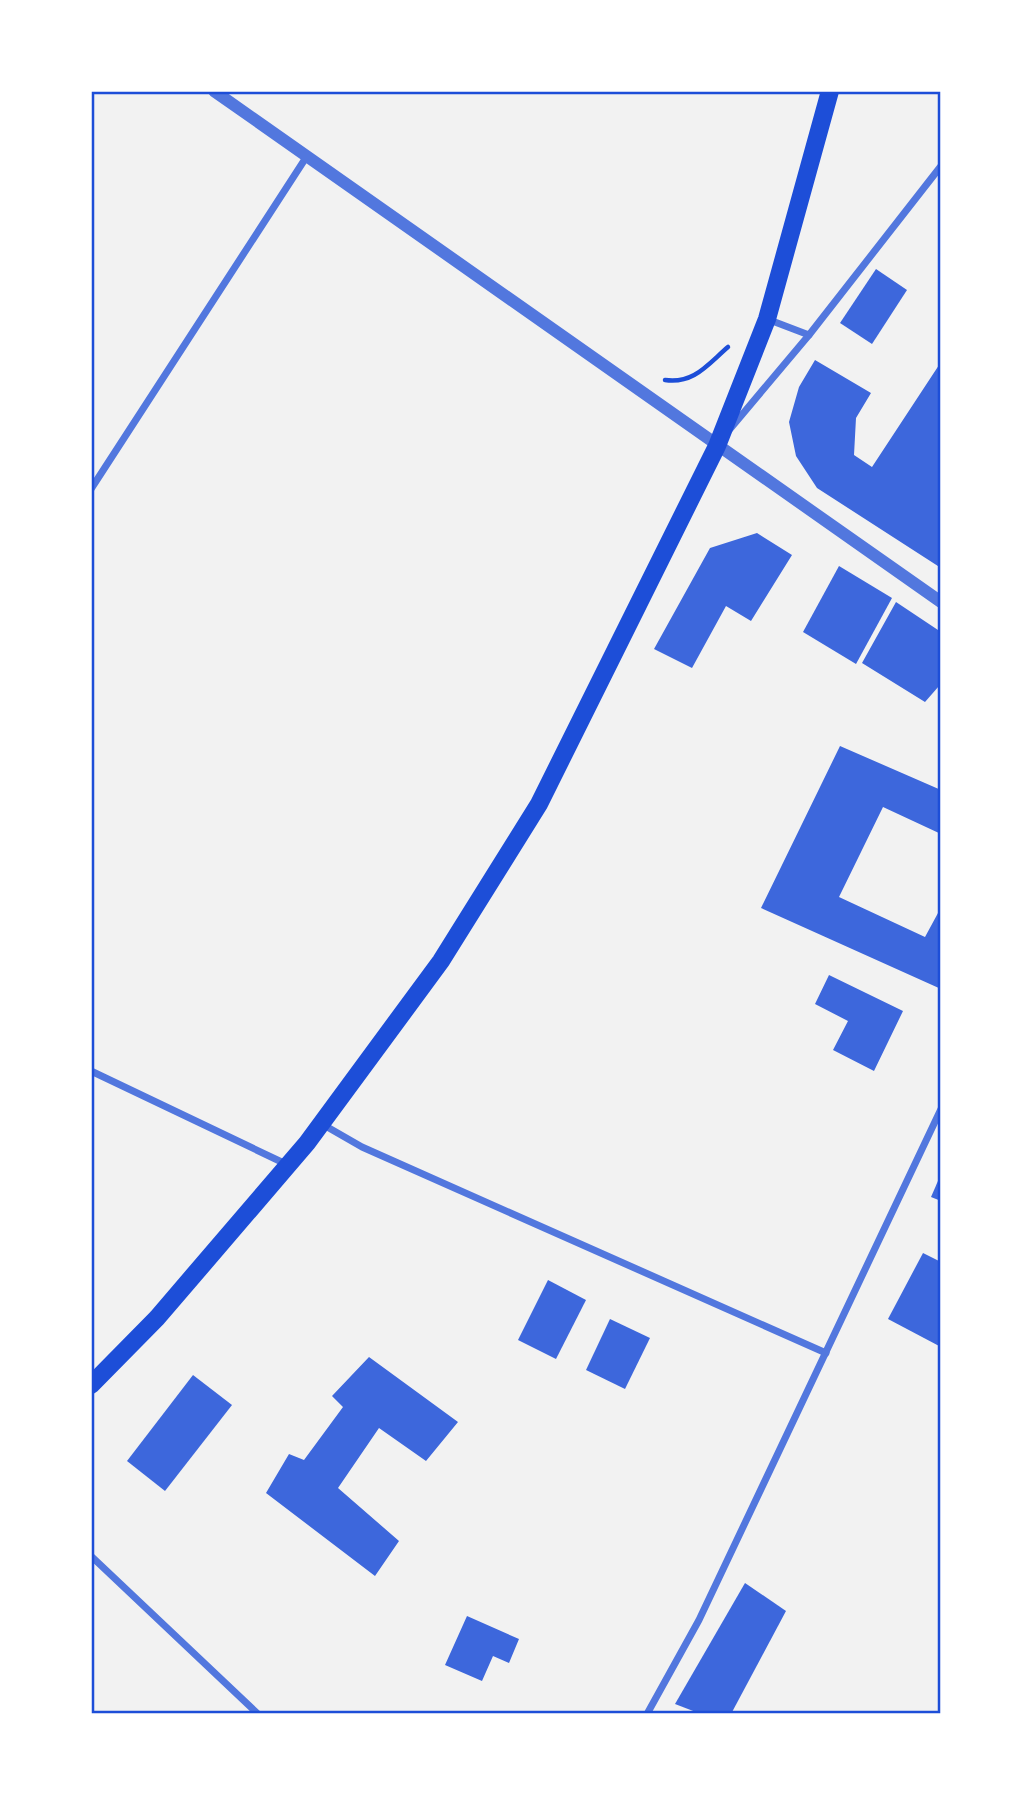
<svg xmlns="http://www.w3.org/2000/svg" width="1032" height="1805" viewBox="0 0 1032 1805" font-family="Overpass,sans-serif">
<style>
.building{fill:#3d67dc}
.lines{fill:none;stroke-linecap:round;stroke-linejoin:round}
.path{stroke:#1d4ed8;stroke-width:4.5}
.minor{stroke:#5277de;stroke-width:7}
.tertiary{stroke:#5277de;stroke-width:12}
.primary{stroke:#1d4ed8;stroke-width:18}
.neatline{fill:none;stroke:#1d4ed8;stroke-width:2.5}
</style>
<rect width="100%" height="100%" fill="#f2f2f2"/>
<g class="building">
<polygon points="876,269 907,290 872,344 840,323"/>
<polygon points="815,360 871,393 856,418 854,455 872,467 941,362 941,568 817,488 796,456 789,422 799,387"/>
<polygon points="757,533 792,555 751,621 726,606 692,668 654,649 710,548"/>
<polygon points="839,566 892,598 856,664 803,632"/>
<polygon points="896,602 941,632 941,687 939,686 925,702 862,663"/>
<polygon points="840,746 941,790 941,834 883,807 839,897 925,937 938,913 941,915 941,989 761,908"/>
<polygon points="829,975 903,1011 874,1071 833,1050 848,1021 815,1004"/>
<polygon points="941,1174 941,1201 931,1197"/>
<polygon points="923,1253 941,1262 941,1347 888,1319"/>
<polygon points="548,1280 586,1300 556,1359 518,1340"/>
<polygon points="610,1319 650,1338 625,1389 586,1370"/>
<polygon points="369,1357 458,1422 426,1461 379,1428 338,1488 399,1541 375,1576 266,1493 289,1454 304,1460 343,1407 332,1396"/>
<polygon points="193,1375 232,1405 165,1491 127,1461"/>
<polygon points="745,1583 786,1611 731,1714 701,1714 675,1704"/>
<polygon points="467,1616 519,1639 509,1663 493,1656 482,1681 445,1665"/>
</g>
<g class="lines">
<path class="path" d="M 665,380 C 694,384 707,365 728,347"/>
<g class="minor">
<polyline points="767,319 809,335"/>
<polyline points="730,429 809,335 941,166"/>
<polyline points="91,489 307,156"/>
<polyline points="91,1071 288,1165"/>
<polyline points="322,1124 362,1147 826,1353"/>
<polyline points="91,1556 258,1714"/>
<polyline points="647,1714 699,1620 941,1109"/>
</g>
<polyline class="tertiary" points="214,91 941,602"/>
<polyline class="primary" points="91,1385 157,1318 307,1143 441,961 539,804 717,446 767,319 830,91"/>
</g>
<rect width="1032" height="1805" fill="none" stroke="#ffffff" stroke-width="186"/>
<rect x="93" y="93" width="846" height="1619" class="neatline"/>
</svg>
